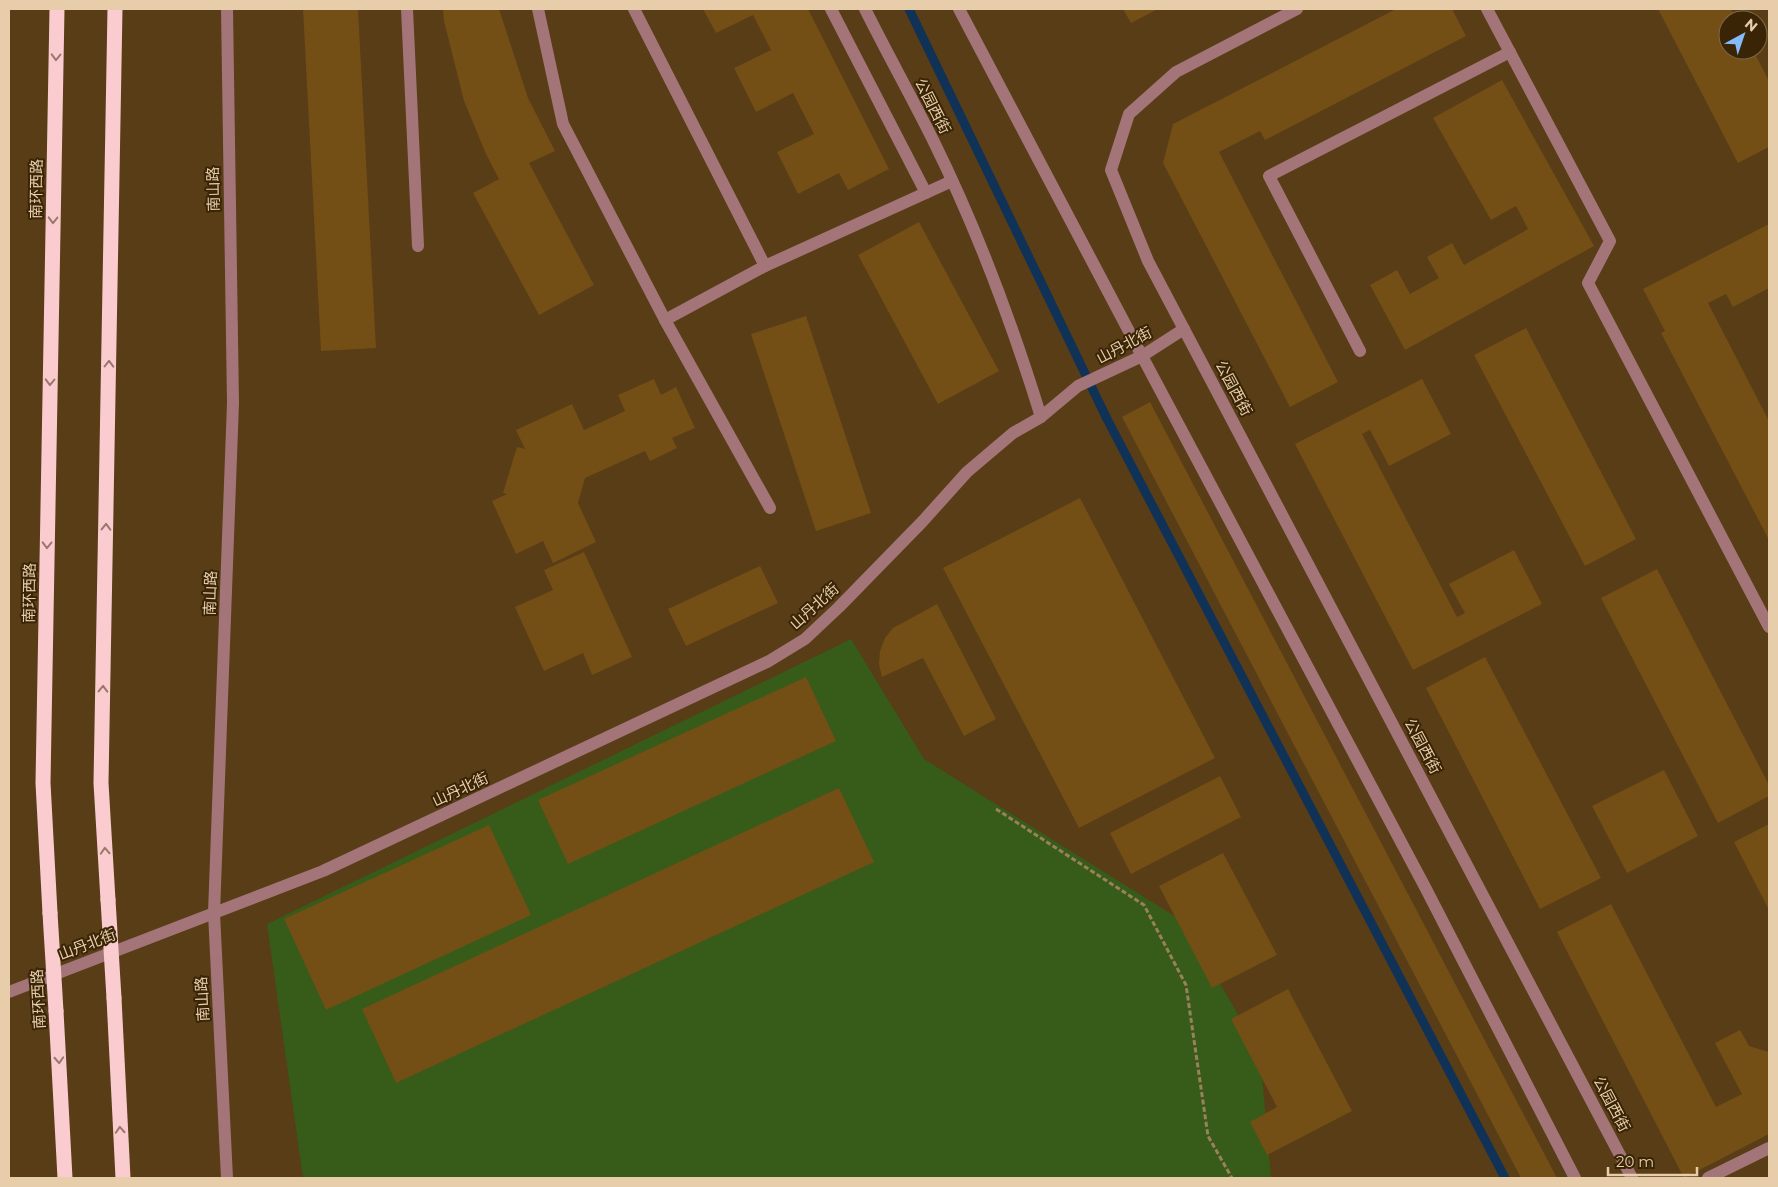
<svg xmlns="http://www.w3.org/2000/svg" width="1778" height="1187" viewBox="0 0 1778 1187" font-family="Montserrat,'Noto Sans SC',sans-serif">
<style>
.green{fill:#375b19}
.lines{fill:none;stroke-linecap:round;stroke-linejoin:round}
.stream{stroke:#103257;stroke-width:9}
.building{fill:#734e15}
.path{stroke:#9b805c;stroke-width:3;stroke-dasharray:5 2.5;stroke-linecap:butt}
.minor{stroke:#a37579;stroke-width:12}
.highway{stroke:#faccd0;stroke-width:15}
.highway-bridge{stroke:#faccd0;stroke-width:15}
.oneway{stroke:#9a786b}
.labels{text-anchor:middle;dominant-baseline:central;stroke-width:4;stroke-linejoin:round;paint-order:stroke}
.street-label{font-size:15px;fill:#e8cdab;stroke:#392506}
</style>
<rect width="100%" height="100%" fill="#583d17"/>
<polygon class="green" points="851,639 924,759 1184,922 1260,1052 1271,1178 303,1178 267,924"/>
<g class="lines">
<polyline class="stream" points="909,9 1107,419 1505,1178"/>
</g>
<g class="building">
<polygon points="303,9 358,9 376,348 321,351"/>
<polygon points="443,9 499,9 528,98 555,151 529,163 594,285 539,315 473,193 499,179 486,154 464,101 444,21"/>
<polygon points="703,9 808,9 889,169 848,190 839,173 798,194 777,152 814,134 793,93 756,112 734,68 771,50 753,15 716,33"/>
<polygon points="1123,9 1158,9 1131,23"/>
<polygon points="1396,9 1452,9 1466,36 1265,140 1260,131 1219,152 1338,382 1290,407 1163,163 1173,124"/>
<polygon points="1658,9 1731,9 1737,20 1728,20 1728,50 1753,50 1769,81 1769,147 1738,163"/>
<polygon points="1502,80 1594,246 1405,350 1370,285 1397,270 1410,294 1439,278 1427,257 1452,243 1464,265 1528,229 1516,206 1491,220 1433,118"/>
<polygon points="919,222 999,371 938,404 858,255"/>
<polygon points="1769,224 1769,288 1733,307 1726,294 1708,303 1769,421 1769,540 1661,333 1665,331 1643,289"/>
<polygon points="806,316 871,513 816,531 751,334"/>
<polygon points="1526,328 1636,539 1585,566 1474,355"/>
<polygon points="654,379 661,395 676,387 695,428 672,438 677,448 650,461 645,451 585,478 578,503 596,542 553,563 543,541 516,554 492,501 507,494 503,493 517,447 525,449 516,430 572,404 584,430 625,411 618,395"/>
<polygon points="1422,379 1451,434 1389,466 1370,430 1362,434 1457,617 1465,613 1449,584 1514,550 1542,604 1413,670 1295,444"/>
<polygon points="1150,402 1557,1178 1521,1178 1122,417"/>
<polygon points="1080,498 1215,758 1079,828 943,568"/>
<polygon points="584,552 632,657 592,675 583,653 544,671 515,607 553,590 544,570"/>
<polygon points="760,566 778,603 686,646 668,609"/>
<polygon points="1657,569 1769,785 1769,796 1718,823 1601,598"/>
<polygon points="937,604 996,719 964,736 923,658 882,677 879,664 880,651 885,638 893,628"/>
<polygon points="1485,657 1601,878 1540,909 1426,688"/>
<polygon points="806,677 836,741 568,864 538,800"/>
<polygon points="1664,770 1698,836 1627,873 1592,806"/>
<polygon points="1220,776 1241,817 1131,874 1110,833"/>
<polygon points="839,788 874,862 396,1083 362,1009"/>
<polygon points="1769,824 1769,910 1734,842"/>
<polygon points="489,825 531,915 326,1010 284,919"/>
<polygon points="1223,853 1277,955 1212,988 1159,886"/>
<polygon points="1611,904 1716,1107 1742,1094 1715,1043 1740,1030 1749,1046 1769,1052 1769,1134 1684,1178 1557,932"/>
<polygon points="1288,989 1352,1111 1267,1155 1250,1122 1277,1107 1231,1019"/>
</g>
<g class="lines">
<polyline class="path" points="996,809 1144,905 1186,985 1208,1136 1232,1178"/>
<g class="minor">
<polyline points="227,9 233,403 214,913 227,1178"/>
<polyline points="407,9 418,246"/>
<polyline points="538,9 563,124 665,320 765,266"/>
<polyline points="634,9 765,266 952,181"/>
<polyline points="831,9 926,193"/>
<path d="M 865,9 C 887,53 911,96 933,140 C 977,229 1012,323 1041,417"/>
<polyline points="959,9 1142,356 1425,887 1575,1178"/>
<polyline points="1297,9 1176,72 1129,114 1111,170 1148,261 1632,1178"/>
<polyline points="1487,9 1610,241 1588,283 1769,627"/>
<polyline points="665,320 770,508"/>
<polyline points="1360,351 1269,176 1510,52"/>
<polyline points="9,992 323,871 769,661 805,639 839,607 922,522 967,472 1013,433 1041,417 1078,386 1142,356 1184,329"/>
<polyline points="1708,1178 1769,1148"/>
</g>
<g class="highway">
<polyline points="108,900 101,783 115,9"/>
<polyline points="50,913 43,783 57,9"/>
<polyline points="114,998 123,1178"/>
<polyline points="56,1011 65,1178"/>
</g>
<g class="highway-bridge">
<polyline points="108,900 114,998"/>
<polyline points="50,913 56,1011"/>
</g>
</g>
<defs><path id="oneway-chevron" d="M-2-3.5L2.5 0L-2 3.5" fill="none" stroke-width="1.6" stroke-linecap="round" stroke-linejoin="round" transform="scale(1.25)"/></defs>
<g class="oneway">
<use href="#oneway-chevron" transform="translate(56 57) rotate(91)"/>
<use href="#oneway-chevron" transform="translate(53 220) rotate(91)"/>
<use href="#oneway-chevron" transform="translate(109 364) rotate(-89)"/>
<use href="#oneway-chevron" transform="translate(50 382) rotate(91)"/>
<use href="#oneway-chevron" transform="translate(106 527) rotate(-89)"/>
<use href="#oneway-chevron" transform="translate(47 545) rotate(91)"/>
<use href="#oneway-chevron" transform="translate(103 689) rotate(-89)"/>
<use href="#oneway-chevron" transform="translate(105 851) rotate(-93)"/>
<use href="#oneway-chevron" transform="translate(59 1060) rotate(87)"/>
<use href="#oneway-chevron" transform="translate(120 1130) rotate(-93)"/>
</g>
<g class="labels">
<g class="street-label">
<text transform="translate(933 106) rotate(63)">公园西街</text>
<text transform="translate(36 189) rotate(-89)">南环西路</text>
<text transform="translate(213 189) rotate(-91)">南山路</text>
<text transform="translate(1124 345) rotate(-28)">山丹北街</text>
<text transform="translate(1234 388) rotate(62)">公园西街</text>
<text transform="translate(29 593) rotate(-89)">南环西路</text>
<text transform="translate(210 593) rotate(-88)">南山路</text>
<text transform="translate(814 606) rotate(-42)">山丹北街</text>
<text transform="translate(1423 746) rotate(62)">公园西街</text>
<text transform="translate(460 789) rotate(-25)">山丹北街</text>
<text transform="translate(87 944) rotate(-21)">山丹北街</text>
<text transform="translate(38 999) rotate(-93)">南环西路</text>
<text transform="translate(202 999) rotate(-93)">南山路</text>
<text transform="translate(1612 1104) rotate(62)">公园西街</text>
</g>
</g>
<rect width="1778" height="1187" fill="none" stroke="#e8cdab" stroke-width="20"/>
<g transform="translate(1743 35) rotate(40)"><circle r="24" fill="#392506" stroke="#7f6848"/>
<path d="M0-4L9 19L0 12L-9 19Z" fill="#86bbfb"/>
<text y="-8" font-size="14" font-weight="bold" text-anchor="middle" fill="#e8cdab">N</text>
</g>
<path d="M1608 1167v8h89v-8" fill="none" stroke="#e8cdab" stroke-width="2.5"/>
<text x="1616" y="1167" font-size="15" fill="#e8cdab" stroke="#392506" stroke-width="4" paint-order="stroke">20 m</text>
</svg>
